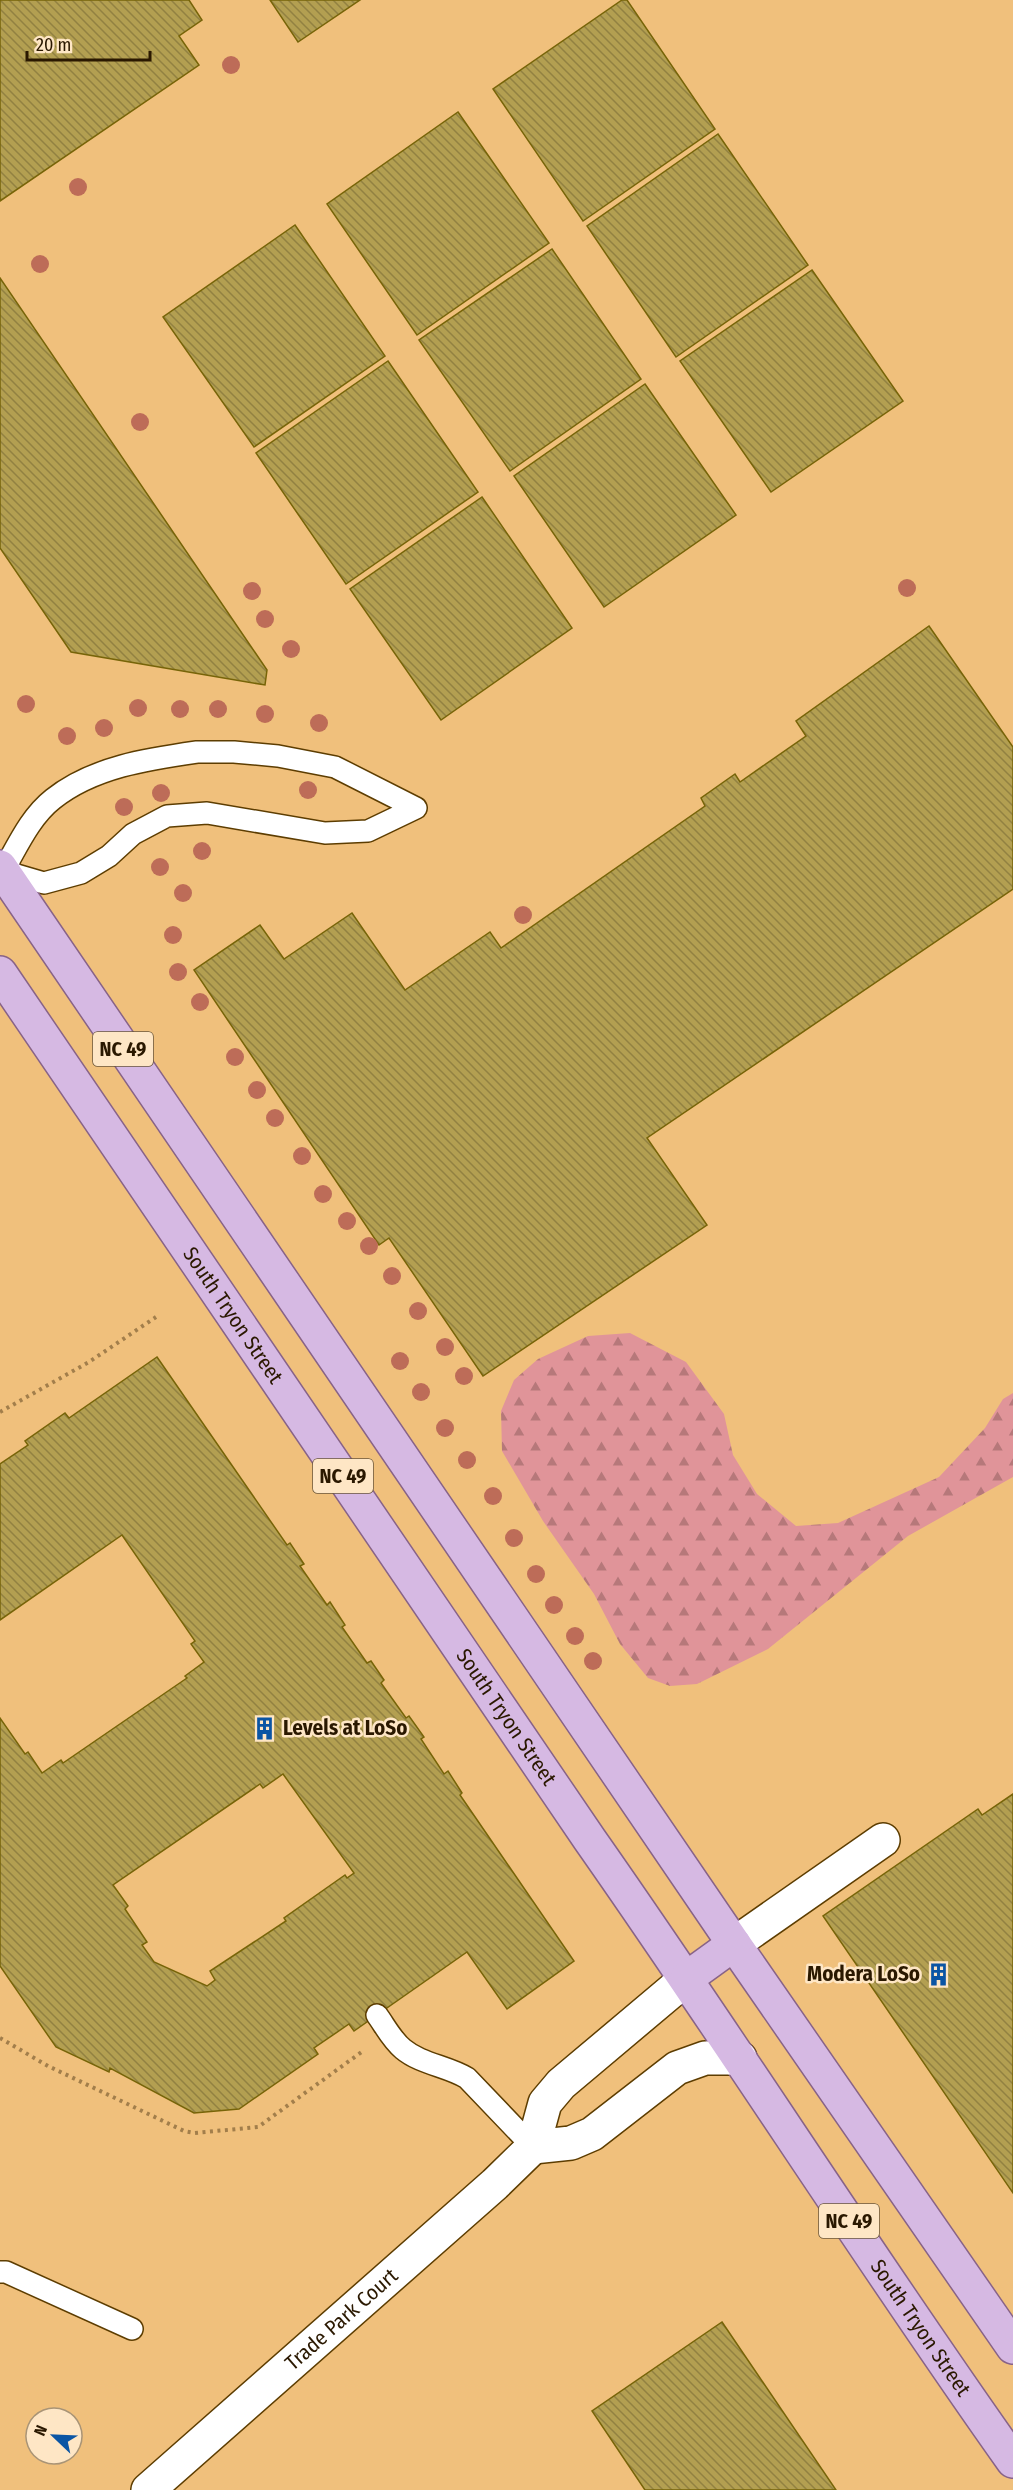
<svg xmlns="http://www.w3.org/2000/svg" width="1013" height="2490" viewBox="0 0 1013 2490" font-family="'Fira Sans Condensed',sans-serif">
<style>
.forest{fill:url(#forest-firs)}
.building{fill:url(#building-back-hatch);stroke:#776408;stroke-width:1.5;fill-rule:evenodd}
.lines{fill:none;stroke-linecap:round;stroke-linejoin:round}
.lane-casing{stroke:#5d3d01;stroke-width:24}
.street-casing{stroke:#5d3d01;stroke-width:36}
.primary-casing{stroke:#886387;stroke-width:36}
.path{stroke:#a27e4b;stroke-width:4;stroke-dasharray:3 4.5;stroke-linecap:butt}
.lane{stroke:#fff;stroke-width:21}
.street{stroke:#fff;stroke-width:33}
.primary{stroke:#d6b9e3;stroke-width:33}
.tree{fill:#bd6c58}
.labels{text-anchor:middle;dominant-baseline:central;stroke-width:5;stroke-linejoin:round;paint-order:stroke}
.shield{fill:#fee6c5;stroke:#6a563b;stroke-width:1.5}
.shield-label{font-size:20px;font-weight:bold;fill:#2a1800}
.street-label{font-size:21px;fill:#2a1800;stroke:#fee6c5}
.poi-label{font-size:21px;font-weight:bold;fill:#2a1800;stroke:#fee6c5;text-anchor:start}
</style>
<defs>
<pattern id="forest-firs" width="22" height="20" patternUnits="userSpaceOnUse" patternTransform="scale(1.5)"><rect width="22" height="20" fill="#e09499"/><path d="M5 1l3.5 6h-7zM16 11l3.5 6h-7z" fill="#b6787a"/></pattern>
<pattern id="building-back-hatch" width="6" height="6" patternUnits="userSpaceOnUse" patternTransform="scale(1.5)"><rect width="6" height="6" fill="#b39f51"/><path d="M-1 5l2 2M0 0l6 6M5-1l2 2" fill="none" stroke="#928141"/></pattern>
</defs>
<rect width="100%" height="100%" fill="#f0c07c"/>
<polygon class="forest" points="630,1333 686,1362 724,1414 733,1455 757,1494 796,1526 838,1523 939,1477 985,1428 1003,1399 1013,1393 1013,1477 908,1536 768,1649 697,1684 670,1686 648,1678 620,1644 594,1594 543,1521 502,1451 501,1411 514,1380 538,1359 588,1336"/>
<g class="building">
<polygon points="0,0 189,0 202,20 179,36 199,65 0,201"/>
<polygon points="270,0 360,0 298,42"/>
<polygon points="622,0 627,0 715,129 583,221 493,89"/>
<polygon points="458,112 549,243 417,335 327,204"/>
<polygon points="718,134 808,265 676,357 587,226"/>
<polygon points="295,225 385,356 254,447 163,317"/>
<polygon points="552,249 641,379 510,471 419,340"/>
<polygon points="812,270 903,401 771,492 680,361"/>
<polygon points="0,278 267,670 265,685 71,652 0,548"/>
<polygon points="388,361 478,492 346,584 256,453"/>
<polygon points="645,384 736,515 604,607 514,476"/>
<polygon points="482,497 572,628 441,720 350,589"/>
<polygon points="929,626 1013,747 1013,889 647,1138 707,1225 483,1376 389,1238 379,1245 194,970 260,925 284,959 352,913 405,990 490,932 501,948 705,806 701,798 735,774 740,782 806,736 796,721"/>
<path d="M 157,1357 L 287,1545 L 290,1543 L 304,1564 L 300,1566 L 327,1605 L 330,1602 L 345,1625 L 342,1627 L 367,1663 L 371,1661 L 384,1680 L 381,1683 L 406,1718 L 409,1716 L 424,1737 L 421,1739 L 444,1774 L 448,1771 L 462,1793 L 460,1795 L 574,1961 L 507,2009 L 467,1952 L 354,2031 L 349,2024 L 314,2048 L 318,2054 L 239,2109 L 194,2113 L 110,2068 L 109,2072 L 56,2047 L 0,1966 L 0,1718 L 25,1754 L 28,1752 L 42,1773 L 61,1760 L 63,1763 L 187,1678 L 185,1676 L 204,1662 L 191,1644 L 195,1641 L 122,1535 L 0,1620 L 0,1464 L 28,1445 L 25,1441 L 65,1413 L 69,1418 ZM 283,1774 L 354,1873 L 347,1878 L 345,1875 L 284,1918 L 286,1921 L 210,1971 L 215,1980 L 207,1986 L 154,1962 L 142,1945 L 147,1942 L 125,1909 L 128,1906 L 113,1885 L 260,1784 L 263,1788 Z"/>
<polygon points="1013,1794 1013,2193 823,1916 978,1809 982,1815"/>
<polygon points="722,2322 836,2490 645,2490 592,2411"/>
</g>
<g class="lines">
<defs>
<g id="lane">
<path d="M 197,752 L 234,752 L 278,756 L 335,767 L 416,808 L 368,831 L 325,833 L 207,813 L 167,816 L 133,834 L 109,856 L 81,873 L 44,883 L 3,871 C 17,847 30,817 53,799 C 93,767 148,759 197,752 Z"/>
<path d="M 377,2015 C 385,2026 392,2040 403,2049 C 421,2064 447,2066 467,2078 L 533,2147"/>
<polyline points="0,2272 6,2272 132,2329"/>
</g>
<g id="street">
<polyline points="734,1944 883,1840"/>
<polyline points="533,2147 571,2143 592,2134 677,2068 705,2058 740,2058"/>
<path id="s1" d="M 148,2490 L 495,2184 L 533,2147 L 545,2103 L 561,2084 L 687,1978"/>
</g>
<g id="primary">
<polyline points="0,867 734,1944 1013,2347"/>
<path id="s2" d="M 0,973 L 590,1840 C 734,2045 868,2257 1013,2461"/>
<polyline points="687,1978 734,1944"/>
</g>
</defs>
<use href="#lane" class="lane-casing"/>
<use href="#street" class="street-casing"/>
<use href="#primary" class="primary-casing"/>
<g class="path">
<polyline points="0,1412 89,1362 156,1317"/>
<polyline points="0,2038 48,2066 184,2131 195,2133 258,2127 363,2051"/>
</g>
<use href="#lane" class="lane"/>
<use href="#street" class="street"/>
<use href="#primary" class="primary"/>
</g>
<g class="tree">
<circle cx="231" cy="65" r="9"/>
<circle cx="78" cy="187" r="9"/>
<circle cx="40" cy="264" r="9"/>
<circle cx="140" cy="422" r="9"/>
<circle cx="907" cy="588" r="9"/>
<circle cx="252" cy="591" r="9"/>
<circle cx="265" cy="619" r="9"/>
<circle cx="291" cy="649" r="9"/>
<circle cx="26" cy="704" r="9"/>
<circle cx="138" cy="708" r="9"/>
<circle cx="180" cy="709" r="9"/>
<circle cx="218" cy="709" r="9"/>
<circle cx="265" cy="714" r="9"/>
<circle cx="319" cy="723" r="9"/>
<circle cx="104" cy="728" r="9"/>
<circle cx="67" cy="736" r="9"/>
<circle cx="308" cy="790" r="9"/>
<circle cx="161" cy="793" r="9"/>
<circle cx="124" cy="807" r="9"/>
<circle cx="202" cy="851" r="9"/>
<circle cx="160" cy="867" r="9"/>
<circle cx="183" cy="893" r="9"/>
<circle cx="523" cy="915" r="9"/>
<circle cx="173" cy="935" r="9"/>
<circle cx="178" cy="972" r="9"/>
<circle cx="200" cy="1002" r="9"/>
<circle cx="235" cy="1057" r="9"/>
<circle cx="257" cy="1090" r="9"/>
<circle cx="275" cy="1118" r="9"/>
<circle cx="302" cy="1156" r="9"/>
<circle cx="323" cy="1194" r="9"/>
<circle cx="347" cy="1221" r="9"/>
<circle cx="369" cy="1246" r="9"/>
<circle cx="392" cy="1276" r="9"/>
<circle cx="418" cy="1311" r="9"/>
<circle cx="445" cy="1347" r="9"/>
<circle cx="400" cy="1361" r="9"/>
<circle cx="464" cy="1376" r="9"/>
<circle cx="421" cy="1392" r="9"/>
<circle cx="445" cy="1428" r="9"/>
<circle cx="467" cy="1460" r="9"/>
<circle cx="493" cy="1496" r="9"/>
<circle cx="514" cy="1538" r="9"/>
<circle cx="536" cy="1574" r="9"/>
<circle cx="554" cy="1605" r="9"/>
<circle cx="575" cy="1636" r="9"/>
<circle cx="593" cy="1661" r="9"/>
</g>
<defs>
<symbol id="building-bare" viewBox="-9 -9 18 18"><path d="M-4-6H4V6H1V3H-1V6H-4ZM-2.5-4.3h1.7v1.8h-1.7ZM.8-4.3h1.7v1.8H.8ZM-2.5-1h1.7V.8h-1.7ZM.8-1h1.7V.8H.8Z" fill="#0b55a4" stroke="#fee6c5" stroke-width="2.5" paint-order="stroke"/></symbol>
</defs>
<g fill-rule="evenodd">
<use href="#building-bare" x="248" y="1712" width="33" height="33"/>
<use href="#building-bare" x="922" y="1958" width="33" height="33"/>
</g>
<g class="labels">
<g class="shield">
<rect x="93" y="1032" width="60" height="34" rx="4.5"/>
<rect x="313" y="1459" width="60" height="34" rx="4.5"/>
<rect x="819" y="2204" width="60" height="34" rx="4.5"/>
</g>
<g class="shield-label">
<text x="123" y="1049">NC 49</text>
<text x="343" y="1476">NC 49</text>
<text x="849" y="2221">NC 49</text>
</g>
<g class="street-label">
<text stroke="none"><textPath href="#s2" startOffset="414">South Tryon Street</textPath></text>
<text stroke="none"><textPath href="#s2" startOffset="900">South Tryon Street</textPath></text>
<text stroke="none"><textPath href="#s1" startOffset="258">Trade Park Court</textPath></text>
<text stroke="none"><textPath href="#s2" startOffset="1638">South Tryon Street</textPath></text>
</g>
<g class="poi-label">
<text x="283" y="1728">Levels at LoSo</text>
<text x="920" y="1974" text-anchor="end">Modera LoSo</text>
</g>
</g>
<g transform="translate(54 2436) rotate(293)"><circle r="28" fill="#fee6c5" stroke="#a99476" stroke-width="1.5"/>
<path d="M0-4.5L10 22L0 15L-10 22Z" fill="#0b55a4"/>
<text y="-9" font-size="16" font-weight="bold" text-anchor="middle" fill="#2a1800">N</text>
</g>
<path d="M27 51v9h123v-9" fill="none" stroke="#2a1800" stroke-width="3"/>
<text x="36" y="51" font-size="18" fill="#2a1800" stroke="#fee6c5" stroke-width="4.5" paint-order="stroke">20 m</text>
</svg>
